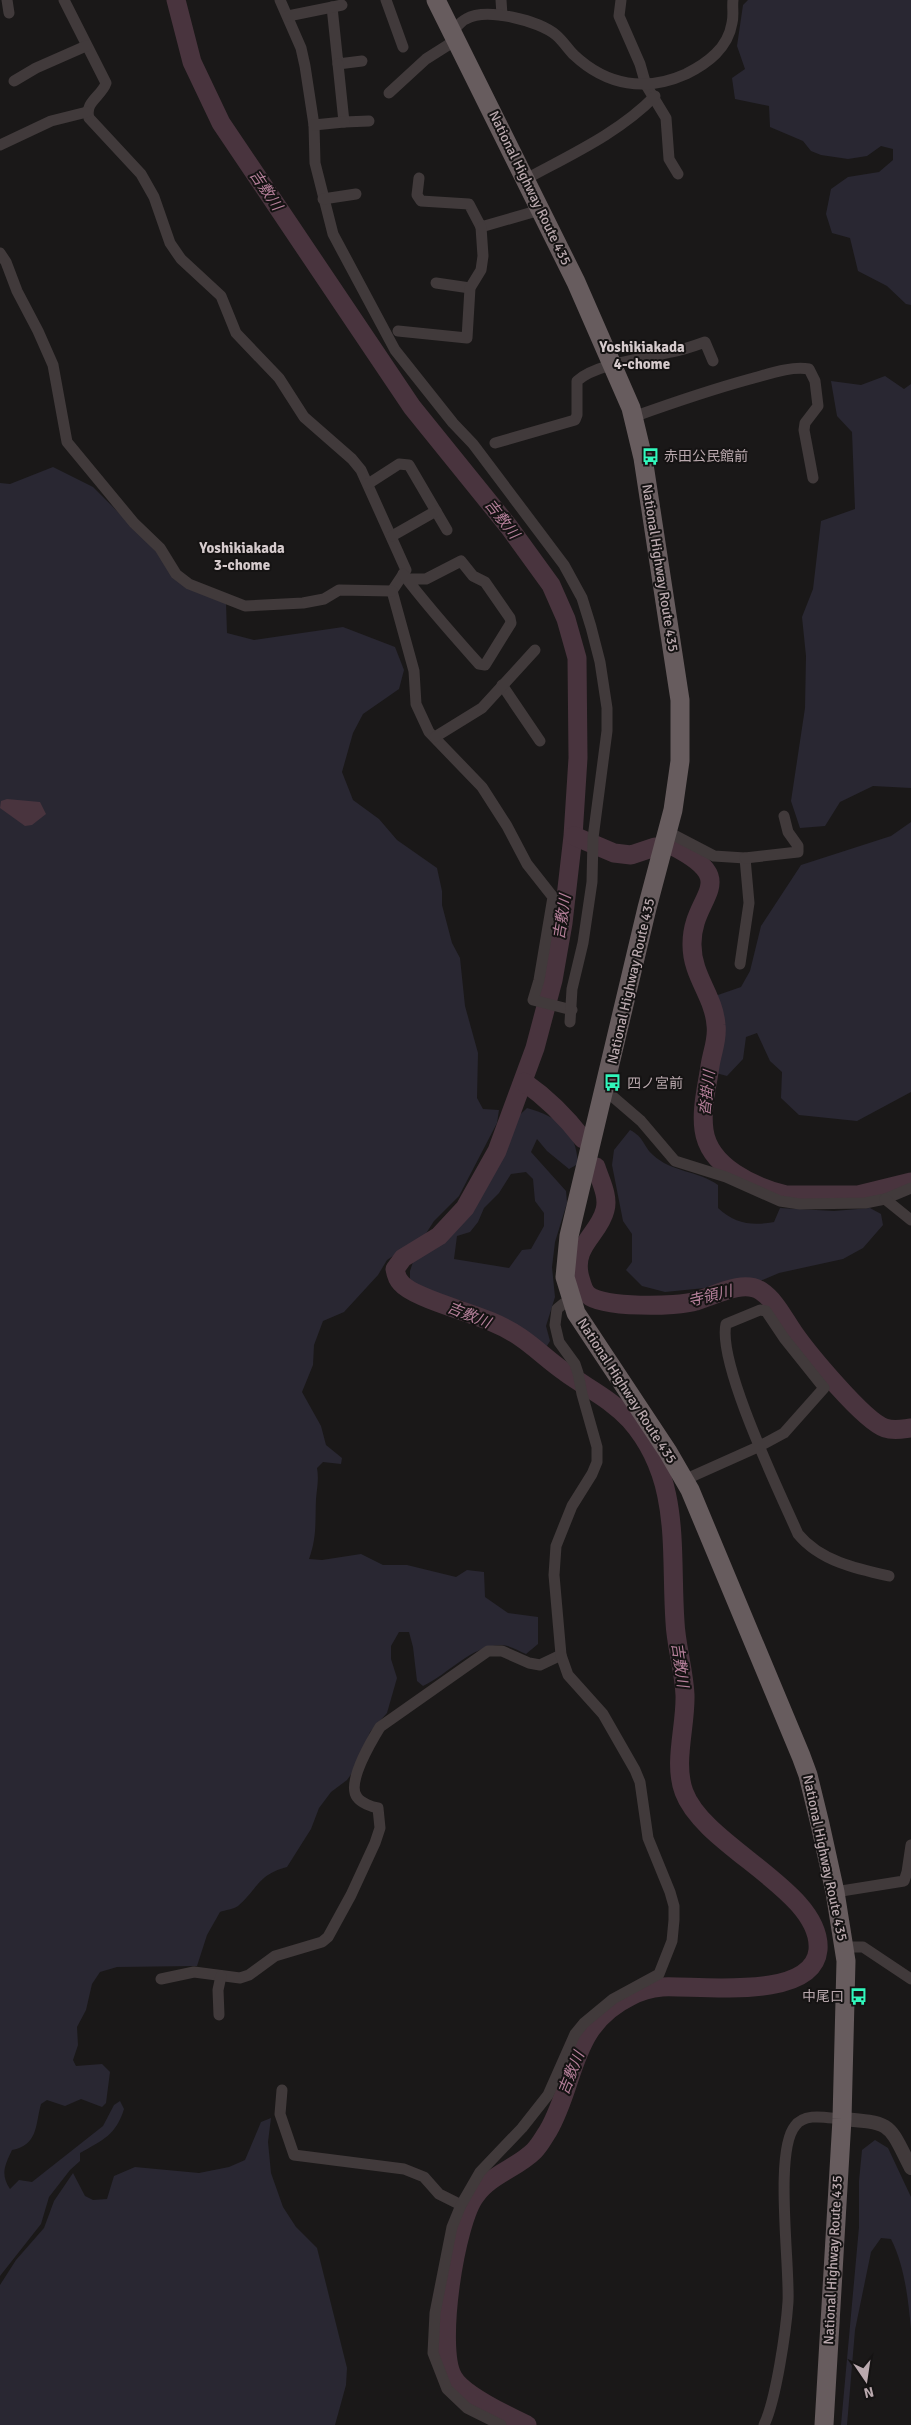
<svg xmlns="http://www.w3.org/2000/svg" width="911" height="2425" viewBox="0 0 911 2425" font-family="Signika,'Noto Sans JP',sans-serif">
<style>
.green{fill:#292732;fill-rule:evenodd}
.water{fill:#49343e}
.lines{fill:none;stroke-linecap:round;stroke-linejoin:round}
.river{stroke:#49343e;stroke-width:19}
.minor{stroke:#413a3b;stroke-width:11}
.tertiary{stroke:#413a3b;stroke-width:14}
.trunk{stroke:#675c5e;stroke-width:19}
.labels{text-anchor:middle;dominant-baseline:central;stroke-width:4;stroke-linejoin:round;paint-order:stroke}
.street-label{font-size:14px;fill:#baa9ae;stroke:#151313}
.poi-label{font-size:14px;fill:#baa9ae;stroke:#151313;text-anchor:start}
.water-label{font-size:15px;font-style:italic;fill:#b6809b;stroke:#151313}
.neighbourhood-label{font-size:15px;font-weight:bold;fill:#d6cbcd;stroke:#151313}
</style>
<rect width="100%" height="100%" fill="#1a1818"/>
<g class="green">
<polygon points="748,0 911,0 911,305 906,304 887,286 858,271 850,238 832,233 826,214 831,189 848,177 879,172 893,160 893,149 881,146 867,156 848,159 821,155 811,151 803,141 770,127 769,106 735,99 732,78 745,69 737,46 743,5"/>
<polygon points="885,376 904,389 911,384 911,788 873,786 840,802 825,826 800,828 791,801 805,708 806,656 802,617 813,589 821,521 855,509 852,432 837,416 831,381 861,385"/>
<path d="M 53,467 L 93,487 L 155,549 L 172,576 L 226,603 L 227,633 L 254,640 L 343,627 L 395,647 L 404,670 L 399,689 L 363,714 L 353,733 L 342,772 L 353,800 L 379,819 L 397,840 L 437,868 L 442,891 L 442,905 L 452,943 L 460,958 L 465,1006 L 478,1053 L 477,1098 L 483,1109 L 499,1110 L 497,1123 L 459,1196 L 434,1221 L 425,1235 L 387,1260 L 378,1275 L 344,1312 L 323,1321 L 314,1345 L 313,1365 L 302,1392 L 321,1426 L 326,1445 L 342,1458 L 341,1464 L 323,1462 L 317,1468 C 319,1479 317,1488 316,1499 C 315,1522 317,1537 309,1559 L 322,1560 L 361,1554 L 383,1565 L 407,1565 L 456,1577 L 467,1570 L 484,1572 L 485,1597 L 508,1613 L 538,1617 L 538,1644 L 526,1654 C 519,1651 509,1645 501,1645 C 470,1646 449,1674 423,1686 L 417,1681 L 413,1647 L 409,1632 L 399,1632 L 391,1646 L 391,1659 L 397,1678 L 387,1713 L 370,1732 L 357,1766 L 347,1780 L 331,1792 L 319,1808 L 311,1829 L 287,1867 C 257,1875 258,1889 238,1906 C 234,1909 225,1910 220,1912 L 207,1935 L 197,1966 L 117,1967 L 100,1972 L 92,1984 L 86,2010 L 77,2027 L 78,2045 L 73,2060 L 76,2066 L 102,2064 L 110,2072 L 106,2103 L 102,2107 L 81,2099 L 65,2106 L 47,2100 L 41,2104 C 35,2126 38,2145 12,2150 C 5,2165 0,2174 10,2189 L 19,2180 L 32,2182 L 103,2126 L 114,2105 L 120,2101 L 124,2109 C 116,2135 103,2140 80,2153 L 80,2161 L 70,2170 L 49,2197 L 41,2224 L 0,2276 L 0,483 L 10,484 Z"/>
<polygon points="911,822 911,1092 857,1121 799,1115 781,1098 782,1072 770,1061 757,1033 746,1037 743,1059 727,1076 716,1073 723,1021 715,996 741,987 750,971 761,926 801,865 891,836"/>
<path d="M 527,1108 C 558,1117 576,1129 578,1164 L 569,1169 L 547,1151 L 537,1139 L 531,1152 L 566,1191 L 567,1203 L 555,1242 L 552,1267 L 555,1297 L 546,1326 L 550,1341 L 545,1349 L 523,1334 L 463,1301 L 430,1293 L 410,1283 L 410,1271 L 414,1259 C 453,1239 477,1203 496,1164 C 502,1152 503,1136 510,1124 C 514,1119 522,1113 527,1108 ZM 526,1172 L 533,1179 L 535,1201 L 544,1213 L 544,1226 L 531,1249 L 522,1250 L 509,1268 L 454,1259 L 457,1236 L 470,1232 L 478,1222 L 484,1208 L 499,1193 L 511,1174 Z"/>
<path d="M 630,1130 C 644,1137 643,1146 653,1155 C 671,1172 699,1171 718,1185 L 718,1208 C 735,1224 752,1226 774,1222 L 780,1208 L 834,1211 L 870,1208 L 881,1214 L 883,1225 L 863,1248 L 843,1259 L 779,1273 L 760,1281 L 725,1283 L 705,1288 L 665,1292 L 642,1286 L 626,1270 L 632,1262 L 632,1234 L 623,1221 L 612,1165 L 614,1150 Z"/>
<polygon points="271,2118 268,2142 271,2173 283,2207 296,2227 317,2248 347,2368 346,2385 335,2425 0,2425 0,2285 16,2260 44,2228 54,2201 73,2173 85,2196 93,2200 107,2199 114,2176 135,2167 199,2173 229,2167 245,2160 261,2122"/>
<path d="M 875,2140 L 888,2148 L 911,2197 L 911,2329 C 908,2299 905,2267 891,2239 L 881,2238 L 871,2252 L 855,2330 L 847,2425 L 841,2425 L 859,2227 L 859,2181 L 862,2150 Z"/>
</g>
<polygon class="water" points="7,799 40,802 46,814 32,825 25,826 0,808 1,801"/>
<g class="lines">
<g class="river">
<path d="M 176,0 L 192,62 L 221,123 L 412,407 L 509,527 L 551,585 L 566,619 L 577,658 L 578,758 L 573,836 L 563,923 L 553,980 L 535,1048 L 497,1151 L 465,1208 L 439,1236 L 403,1258 L 395,1269 C 396,1275 397,1279 401,1283 C 406,1289 415,1293 422,1296 C 453,1310 491,1317 520,1337 C 535,1347 549,1361 565,1372 C 587,1388 611,1399 630,1420 C 682,1479 670,1550 675,1622 C 676,1646 684,1670 685,1695 C 686,1726 673,1763 684,1792 C 704,1847 823,1891 818,1950 C 813,2002 696,1985 662,1987 C 652,1988 640,1991 631,1996 C 569,2026 577,2081 548,2131 C 544,2137 540,2145 534,2151 C 517,2168 490,2175 476,2195 C 455,2221 436,2349 453,2377 C 463,2395 508,2416 527,2425"/>
<polyline points="574,836 614,853 631,855 655,847"/>
<path d="M 673,846 C 744,883 691,894 692,945 C 692,976 714,996 716,1025 C 718,1039 712,1052 710,1066 C 707,1087 701,1109 704,1130 C 709,1167 754,1187 786,1195 L 858,1195 L 911,1182"/>
<path d="M 524,1082 C 547,1098 566,1117 583,1139"/>
<path d="M 596,1167 C 600,1180 609,1196 605,1210 C 599,1235 571,1246 580,1278 C 582,1284 583,1291 588,1295 C 602,1308 677,1307 696,1301 C 714,1296 743,1279 761,1291 C 776,1301 784,1319 794,1333 C 808,1353 864,1421 885,1428 C 894,1431 902,1429 911,1428"/>
</g>
<g class="minor">
<polyline points="7,0 9,13"/>
<path d="M 64,0 L 106,83 C 102,96 84,102 89,118 L 141,174 L 154,197 L 170,243 L 181,259 L 221,296 L 236,333 L 279,378 L 304,417 L 352,459 L 361,470 L 406,570 L 392,591 L 414,671 L 416,704 L 429,732 L 482,787 L 507,826 L 527,864 L 553,897 L 539,980 L 533,1000 L 572,1010"/>
<polyline points="280,0 301,48 305,66 314,125 315,163 333,234 395,350 453,423 473,444 564,565 582,598 591,627 600,662 607,708 607,731 593,838 592,882 583,943 572,989 570,1022"/>
<polyline points="386,0 403,47"/>
<polyline points="501,0 502,15"/>
<polyline points="621,0 619,16 640,64 646,85 666,118 669,159 678,174"/>
<polyline points="332,7 338,64 362,61"/>
<polyline points="288,16 342,5"/>
<path d="M 452,32 C 456,28 461,21 466,19 C 487,7 539,21 556,35 C 563,41 568,49 574,55 C 607,86 646,92 686,74 C 708,63 728,48 732,23 C 734,15 732,7 733,0"/>
<polyline points="338,64 344,122 369,121"/>
<polyline points="14,81 36,68 86,46"/>
<polyline points="389,93 426,59 456,40"/>
<polyline points="314,125 344,122"/>
<polyline points="0,145 51,121 87,112"/>
<polyline points="419,178 417,195 421,201 469,204 481,227 540,210"/>
<path d="M 526,179 C 570,155 619,133 655,96"/>
<polyline points="323,199 356,194"/>
<polyline points="0,253 6,262 17,291 38,331 53,365 67,442 134,523 160,548 176,574 189,584 245,606 303,603 324,599 339,590 392,591"/>
<polyline points="436,283 470,288"/>
<polyline points="398,331 467,338 470,288 481,270 483,256 481,227"/>
<path d="M 633,417 C 672,403 710,390 750,379 C 769,374 790,366 809,369 L 815,381 L 818,406 L 805,423 L 804,430 L 813,478"/>
<path d="M 495,443 L 575,420 L 577,415 L 577,381 C 597,363 645,359 671,352 C 683,350 694,346 705,342 L 713,361"/>
<polyline points="368,484 399,464 409,465 447,530"/>
<polyline points="392,536 436,511"/>
<path d="M 403,574 C 427,606 453,635 479,664 L 485,665 L 511,623 L 510,618 L 485,582 L 473,576 L 461,561 L 426,579 L 407,579"/>
<polyline points="502,685 540,741"/>
<polyline points="435,737 482,708 535,650"/>
<polyline points="668,832 714,856 745,858 749,903 740,964"/>
<polyline points="745,858 798,852 798,846 788,832 784,816"/>
<polyline points="605,1090 641,1121 675,1161 726,1177 780,1201 800,1204 865,1203 885,1199 911,1188"/>
<polyline points="885,1199 911,1220"/>
<path d="M 684,1480 L 760,1446 L 784,1433 L 824,1388 L 784,1338 L 766,1311 L 760,1310 L 726,1324 C 717,1363 780,1493 798,1534 C 820,1561 857,1569 889,1576"/>
<polyline points="835,1892 904,1881 907,1872 911,1845"/>
<polyline points="845,1947 863,1947 911,1979"/>
<path d="M 161,1979 L 194,1972 L 240,1978 L 249,1975 L 275,1956 L 322,1942 L 328,1937 L 351,1895 L 375,1843 L 380,1828 L 378,1808 C 372,1807 361,1803 357,1797 C 346,1783 372,1740 380,1727 L 488,1651 L 502,1651 L 529,1663 L 540,1665 L 561,1655"/>
<polyline points="219,2015 218,1990 221,1976"/>
<polyline points="282,2090 280,2114 294,2155 404,2169 424,2177 439,2194 461,2205"/>
<polyline points="501,2425 467,2408 447,2389 433,2353 435,2313 452,2227 461,2205 480,2172 522,2128 548,2095 575,2034 584,2023 613,1999 659,1974 672,1941 674,1920 674,1906 670,1892 648,1838 640,1782 635,1770 603,1714 568,1675 561,1655 554,1575 556,1546 572,1506 592,1474 597,1462 597,1447 582,1394 578,1373 575,1364 559,1342 555,1325 557,1309 563,1304 571,1301"/>
<path d="M 764,2425 C 776,2400 786,2331 788,2302 C 790,2266 774,2151 795,2126 C 805,2112 827,2118 842,2119"/>
</g>
<path class="tertiary" d="M 842,2119 C 893,2123 888,2123 911,2168"/>
<polyline class="trunk" points="436,0 576,282 631,408 643,458 680,700 680,761 673,810 647,908 569,1236 565,1277 576,1313 668,1452 690,1490 801,1756 808,1775 820,1824 835,1892 846,1961 842,2119 824,2425"/>
</g>
<defs>
<symbol id="bus-bare" viewBox="-9 -9 18 18"><path d="M-5-6H5V4H4V6H2V4H-2V6H-4V4H-5ZM-3.5-4V0h7V-4ZM-3.5 1.2v1.5H-2V1.2ZM2 1.2v1.5H3.5V1.2Z" fill="#31f8bc" stroke="#151313" stroke-width="2.5" paint-order="stroke"/></symbol>
</defs>
<g fill-rule="evenodd">
<use href="#bus-bare" x="638" y="444" width="25" height="25"/>
<use href="#bus-bare" x="600" y="1070" width="25" height="25"/>
<use href="#bus-bare" x="846" y="1984" width="25" height="25"/>
</g>
<g class="labels">
<g class="street-label">
<text transform="translate(530 188) rotate(64)">National Highway Route 435</text>
<text transform="translate(660 568) rotate(81)">National Highway Route 435</text>
<text transform="translate(631 981) rotate(-77)">National Highway Route 435</text>
<text transform="translate(627 1391) rotate(57)">National Highway Route 435</text>
<text transform="translate(825 1858) rotate(78)">National Highway Route 435</text>
<text transform="translate(833 2260) rotate(-87)">National Highway Route 435</text>
</g>
<g class="poi-label">
<text x="664" y="456">赤田公民館前</text>
<text x="627" y="1083">四ノ宮前</text>
<text x="844" y="1996" text-anchor="end">中尾口</text>
</g>
<g class="water-label">
<text transform="translate(266 190) rotate(56)">吉敷川</text>
<text transform="translate(502 519) rotate(52)">吉敷川</text>
<text transform="translate(562 917) rotate(-81)">吉敷川</text>
<text transform="translate(707 1093) rotate(-84)">沓掛川</text>
<text transform="translate(710 1296) rotate(-14)">寺領川</text>
<text transform="translate(469 1315) rotate(22)">吉敷川</text>
<text transform="translate(680 1665) rotate(82)">吉敷川</text>
<text transform="translate(571 2073) rotate(-68)">吉敷川</text>
</g>
<g class="neighbourhood-label">
<text x="642" y="347">Yoshikiakada<tspan x="642" dy="17">4-chome</tspan></text>
<text x="242" y="548">Yoshikiakada<tspan x="242" dy="17">3-chome</tspan></text>
</g>
</g>
<g transform="translate(866 2380) rotate(167)" stroke="#151313" stroke-width="4" paint-order="stroke">
<path d="M0-4L9 19L0 12L-9 19Z" fill="#baa9ae"/>
<text y="-8" font-size="14" font-weight="bold" text-anchor="middle" fill="#baa9ae">N</text>
</g>
</svg>
